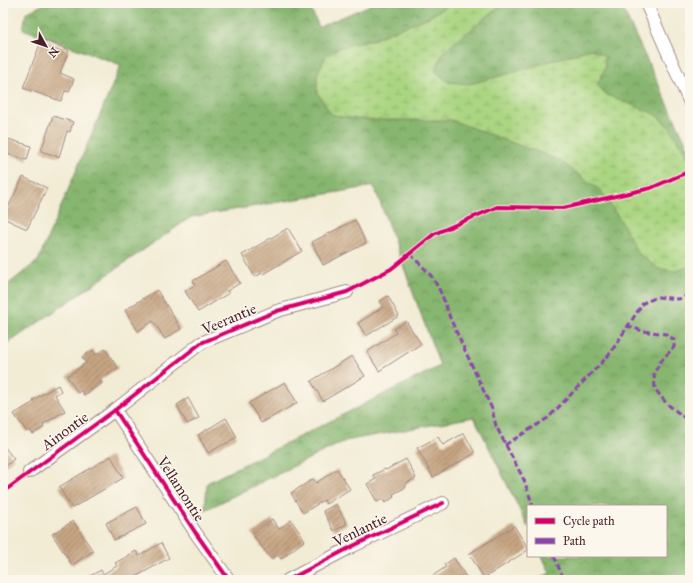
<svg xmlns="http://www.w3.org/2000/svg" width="693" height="583" viewBox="0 0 693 583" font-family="'IM FELL Great Primer',serif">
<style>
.forest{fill:url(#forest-crowns);stroke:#686a4d}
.wetland{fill:url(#wetland-marsh);stroke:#7a7a56}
.building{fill:url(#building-hatch)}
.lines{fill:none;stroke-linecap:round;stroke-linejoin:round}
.minor-casing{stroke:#9e8680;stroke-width:14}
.minor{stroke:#fff;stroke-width:12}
.quiet{stroke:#8e44ad;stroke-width:3;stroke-dasharray:6 3;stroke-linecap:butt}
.cycleway-casing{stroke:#fbf7ec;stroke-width:6}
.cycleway{stroke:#d6006c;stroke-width:4}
.labels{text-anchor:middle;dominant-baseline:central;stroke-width:3;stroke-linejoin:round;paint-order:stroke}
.street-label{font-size:15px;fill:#4a1f2b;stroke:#fbf7ec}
</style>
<defs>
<pattern id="forest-crowns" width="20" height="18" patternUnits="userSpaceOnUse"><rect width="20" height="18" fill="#87b66f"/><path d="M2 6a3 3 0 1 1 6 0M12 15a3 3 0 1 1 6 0" fill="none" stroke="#70935b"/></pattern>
<pattern id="wetland-marsh" width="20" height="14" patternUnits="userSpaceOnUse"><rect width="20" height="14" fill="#aad581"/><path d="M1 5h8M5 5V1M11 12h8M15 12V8" fill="none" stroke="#94b670"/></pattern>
<pattern id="building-hatch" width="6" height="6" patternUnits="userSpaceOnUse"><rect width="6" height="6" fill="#c6a582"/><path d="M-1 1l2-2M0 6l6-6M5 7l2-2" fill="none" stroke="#a3866b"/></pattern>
</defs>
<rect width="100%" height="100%" fill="#fbf7ec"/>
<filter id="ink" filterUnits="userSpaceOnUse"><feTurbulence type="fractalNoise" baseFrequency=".025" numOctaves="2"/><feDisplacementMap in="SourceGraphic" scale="8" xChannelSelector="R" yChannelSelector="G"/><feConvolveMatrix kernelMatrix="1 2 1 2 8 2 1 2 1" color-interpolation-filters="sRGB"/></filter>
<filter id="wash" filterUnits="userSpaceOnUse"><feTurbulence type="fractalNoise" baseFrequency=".012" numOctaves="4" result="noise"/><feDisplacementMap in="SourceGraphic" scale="16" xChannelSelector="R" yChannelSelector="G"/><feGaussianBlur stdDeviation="0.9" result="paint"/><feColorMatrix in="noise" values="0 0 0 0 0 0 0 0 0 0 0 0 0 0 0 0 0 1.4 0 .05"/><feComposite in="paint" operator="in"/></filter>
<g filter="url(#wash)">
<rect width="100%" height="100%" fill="#f2ecd5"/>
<polygon class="forest" points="46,3 308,3 319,27 375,3 620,3 690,151 690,580 537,580 550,573 542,556 666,556 666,506 528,506 528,527 474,417 345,441 205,510 207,483 440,366 374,186 191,217 3,347 3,288 38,261 121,65 23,29 26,13"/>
<polygon class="wetland" points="451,3 504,3 443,52 435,71 448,82 469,84 497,77 591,49 604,56 605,68 597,85 607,95 655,114 670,128 690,161 690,266 676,271 659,269 638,253 621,221 601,191 559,160 451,120 371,120 341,117 331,114 317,92 317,75 326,56 341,47 374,39 431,16"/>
<g id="blocks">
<g class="building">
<polygon points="42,39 69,50 60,73 74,79 69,92 65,91 61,101 23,88"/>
<polygon points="53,116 73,122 70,132 67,131 59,157 41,151"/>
<polygon points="8,139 31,146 27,160 4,153"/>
<polygon points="23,177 47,188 27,229 3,218"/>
<polygon points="355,220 366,243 323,265 312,242"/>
<polygon points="288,228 302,251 263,274 262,273 255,277 242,255"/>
<polygon points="226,261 240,283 227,291 229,293 198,312 185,291 195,285 193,281"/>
<polygon points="157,290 181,329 165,339 153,321 138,331 125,310"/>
<polygon points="388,296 399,316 366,336 358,323 383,307 380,301"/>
<polygon points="406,321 421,344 379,371 367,352 396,333 394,329"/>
<polygon points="105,349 118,368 100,380 102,383 84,395 81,390 78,393 67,376 86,363 82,357 93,350 96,355"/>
<polygon points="352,356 365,376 323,401 311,381"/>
<polygon points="285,382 297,403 261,423 249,403"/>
<polygon points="58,385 61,391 55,395 65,411 43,424 44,427 33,434 30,430 27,432 14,414 34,402 33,400"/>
<polygon points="188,398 199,418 187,424 177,405"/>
<polygon points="226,418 237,437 208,453 198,435"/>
<polygon points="464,433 475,453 433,477 417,448 438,437 443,445"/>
<polygon points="3,445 14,459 3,468"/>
<polygon points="111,456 123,478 72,508 59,487"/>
<polygon points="406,459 416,478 405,484 406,487 393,494 394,497 385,503 383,499 377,502 367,484 376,479 373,475 385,469 386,470"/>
<polygon points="337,469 350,489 326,504 324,500 303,513 291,493 313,479 316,483"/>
<polygon points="336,504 347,524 334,531 323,511"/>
<polygon points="137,507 146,524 114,540 106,523"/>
<polygon points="272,519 279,529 291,520 305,540 281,559 278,555 271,559 252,534"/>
<polygon points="73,521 93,551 72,565 52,534"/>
<polygon points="514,526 528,548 528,550 484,578 469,554"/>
<polygon points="161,543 169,558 130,580 90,580 88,577 101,570 103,574 117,566 115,563 126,557 136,551 139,556"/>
<polygon points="454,558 468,580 426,580 446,567 444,565"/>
</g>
</g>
</g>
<g filter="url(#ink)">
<use href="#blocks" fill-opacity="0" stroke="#9e8680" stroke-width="1"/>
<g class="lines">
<defs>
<g id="minor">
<polyline points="646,3 690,103"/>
<polyline points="115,410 195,532 229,580"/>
<polyline points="29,472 115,410 201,343 277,311 347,292"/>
<polyline points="288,580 353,546 443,503"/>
</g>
</defs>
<use href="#minor" class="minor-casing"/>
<use href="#minor" class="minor"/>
<g class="quiet">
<path d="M 410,254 C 416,260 422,266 428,272 C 439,285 445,302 450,318 L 492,409 L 496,426 L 524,480 L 533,506"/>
<polyline points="627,326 643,331 666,334 674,340 674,347 661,361 654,373 655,389 666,403 690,422"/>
<polyline points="505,445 548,418 609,355 643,303 658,297 679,299 690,294"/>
<polyline points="554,556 564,580"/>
</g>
<defs>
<g id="cycleway">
<polyline points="115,410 195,532 229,580"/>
<polyline points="3,492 115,410 201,343 277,311 347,292 391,269 434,234 497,207 563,208 651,188 690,171"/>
<polyline points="288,580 353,546 443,503"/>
</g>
</defs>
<use href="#cycleway" class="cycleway-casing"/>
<use href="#cycleway" class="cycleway"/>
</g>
</g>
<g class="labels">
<g class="street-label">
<text transform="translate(229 319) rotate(-23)">Veerantie</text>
<text transform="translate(65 431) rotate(-36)">Ainontie</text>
<text transform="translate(181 489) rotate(57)">Vellamontie</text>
<text transform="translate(360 530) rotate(-26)">Venlantie</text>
</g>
</g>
<rect width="693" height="583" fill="none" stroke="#fbf7ec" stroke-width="16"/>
<rect x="527" y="505" width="140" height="52" fill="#fbf7ec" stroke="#b4a19f"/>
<rect x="535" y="518" width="20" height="6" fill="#d6006c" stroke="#b4a19f"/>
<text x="563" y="525" font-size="12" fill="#4a1f2b">Cycle path</text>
<rect x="535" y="538" width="20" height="6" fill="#8e44ad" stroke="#b4a19f"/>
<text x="563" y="545" font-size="12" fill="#4a1f2b">Path</text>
<g transform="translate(46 46) rotate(130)" stroke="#fbf7ec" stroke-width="3" paint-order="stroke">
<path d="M0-3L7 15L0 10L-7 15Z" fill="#4a1f2b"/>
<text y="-6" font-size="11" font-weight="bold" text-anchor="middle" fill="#4a1f2b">N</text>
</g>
</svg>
